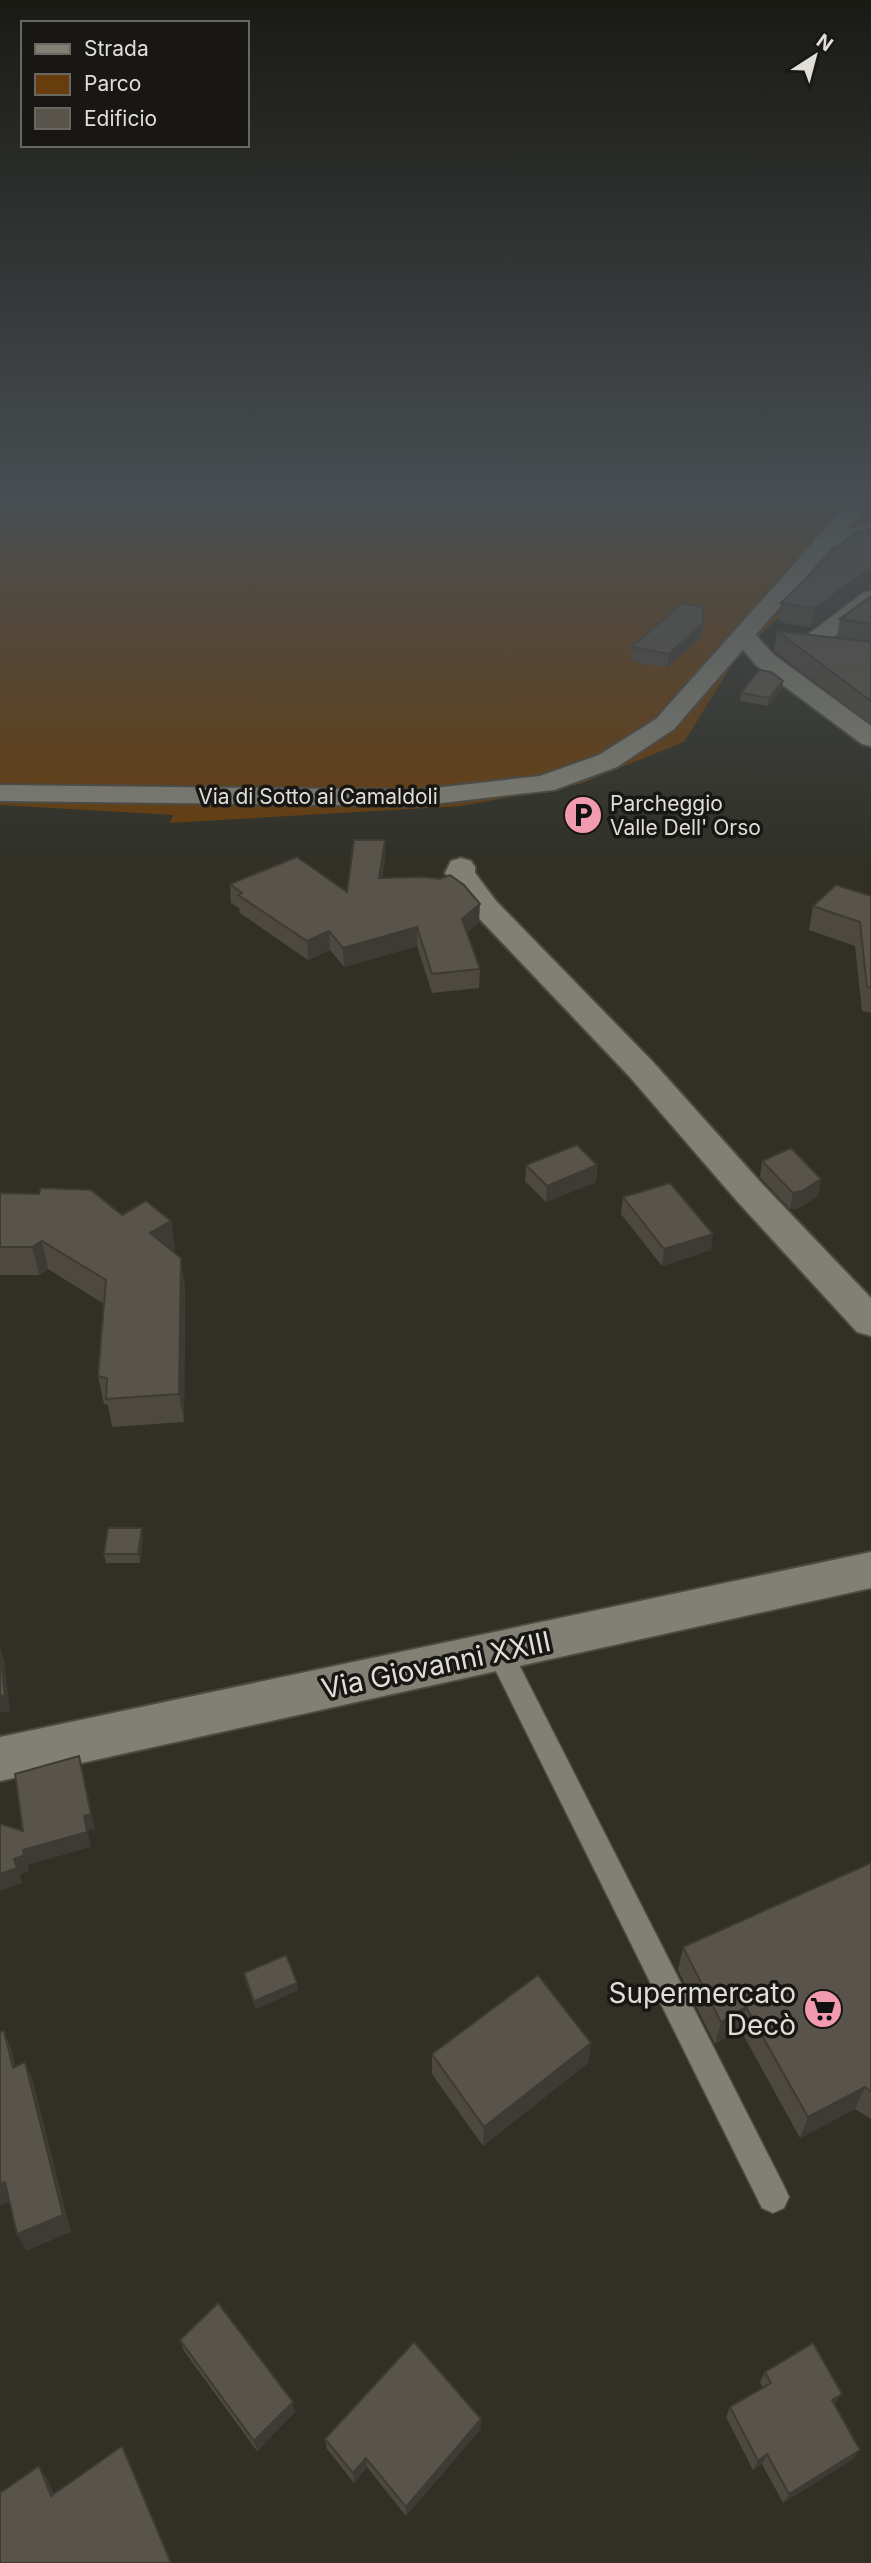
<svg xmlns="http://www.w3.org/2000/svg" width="871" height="2563" viewBox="0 0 871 2563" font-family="Inter,sans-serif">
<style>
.green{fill:#673d0d}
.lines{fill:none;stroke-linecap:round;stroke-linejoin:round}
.service-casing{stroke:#4c4b44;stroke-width:3}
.minor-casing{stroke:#4c4b44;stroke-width:4}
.tertiary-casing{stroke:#4c4b44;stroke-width:4}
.service{fill:#818075;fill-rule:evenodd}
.minor{fill:#818075;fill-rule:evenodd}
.tertiary{fill:#818075;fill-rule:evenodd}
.wall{fill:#4d4840}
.shaded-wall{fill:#3e3b34}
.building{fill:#59544b;stroke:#3e3b34;stroke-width:2}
.labels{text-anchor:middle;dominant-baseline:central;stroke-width:7;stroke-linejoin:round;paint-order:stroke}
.far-street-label{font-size:21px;fill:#dfded9;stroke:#181713}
.far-poi-label{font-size:21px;fill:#dfded9;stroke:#181713;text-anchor:start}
.near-street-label{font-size:28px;fill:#dfded9;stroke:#181713}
.near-poi-label{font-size:28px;fill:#dfded9;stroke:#181713;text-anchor:end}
</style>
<rect width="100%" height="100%" fill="#303027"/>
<polygon class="green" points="0,505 871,505 871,513 852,537 844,559 738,655 684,742 580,784 461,806 170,823 173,815 0,805"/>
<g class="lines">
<defs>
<polygon id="service" points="499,1640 508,1643 784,2186 789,2197 784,2208 773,2213 762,2208 486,1651 490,1643"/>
<g id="minor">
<polygon points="871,524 871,537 823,549 815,548 812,543 815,538"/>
<polygon points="871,591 871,609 818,649 802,649 798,644 802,639 863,593"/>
<polygon points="744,629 752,631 774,655 871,726 871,746 862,744 756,665 732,636 736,631"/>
<polygon points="461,858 471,861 475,867 475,873 496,901 653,1062 763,1185 871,1298 871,1336 857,1332 737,1201 629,1076 474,913 445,873 451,861"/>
<polygon points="871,1552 871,1588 0,1781 0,1737"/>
</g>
<polygon id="tertiary" points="847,505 868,505 674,729 617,767 554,790 416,806 0,801 0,785 416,790 540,776 599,755 656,719"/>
</defs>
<use href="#service" class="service-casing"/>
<use href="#minor" class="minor-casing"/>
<use href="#tertiary" class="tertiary-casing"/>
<use href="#service" class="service"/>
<use href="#minor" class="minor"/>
<use href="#tertiary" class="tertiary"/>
</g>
<g class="wall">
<polygon points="868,505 871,505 871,518 866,517"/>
<polygon points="861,591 811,628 779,622 781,603"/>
<polygon points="871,596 871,724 774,651 777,631 837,638 840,619"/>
<polygon points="703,623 702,636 667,668 631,661 632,647"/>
<polygon points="783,681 782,688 768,706 740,701 741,693"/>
<polygon points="385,858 382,878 479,922 467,933 480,969 479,988 432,993 417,946 344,967 330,950 308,960 240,913 239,908 231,903 230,884 347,892"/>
<polygon points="871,896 871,1013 862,1011 855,946 809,930 813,906"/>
<polygon points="762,1161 818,1196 799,1208 790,1209 760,1177"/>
<polygon points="526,1165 597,1165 596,1182 546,1202 525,1181"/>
<polygon points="0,1193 122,1215 171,1221 175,1249 171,1251 185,1286 184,1422 112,1427 108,1405 104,1404 98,1376 104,1304 48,1269 39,1275 0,1275"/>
<polygon points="623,1197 711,1250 662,1266 621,1214"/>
<polygon points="143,1536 140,1563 106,1563 104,1554"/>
<polygon points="871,1863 871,2119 855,2109 800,2138 740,2029 715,2044 678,1970 683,1947"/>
<polygon points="244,1973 298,1990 256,2009 245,1980"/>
<polygon points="591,2043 588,2063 483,2146 432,2074 432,2054"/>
<polygon points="180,2340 295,2412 257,2451 184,2351"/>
<polygon points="765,2372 835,2405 853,2459 783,2503 762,2464 753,2470 726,2417 730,2407 763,2388 760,2382"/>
<polygon points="481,2429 406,2516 367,2467 354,2483 327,2449 325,2439"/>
</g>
<g class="shaded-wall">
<polygon points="871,571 871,589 861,591 811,628 814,609 865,572"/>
<polygon points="703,623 702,636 667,668 669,654"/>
<polygon points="783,681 782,688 768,706 769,698"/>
<polygon points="385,840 385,858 380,896 379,878"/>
<polygon points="480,904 479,922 462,938 462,919"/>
<polygon points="417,927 417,946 344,967 343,948"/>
<polygon points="329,931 330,950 308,960 307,941"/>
<polygon points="597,1165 596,1182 546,1202 547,1186"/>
<polygon points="821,1179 818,1196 799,1208 790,1209 793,1193"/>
<polygon points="171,1221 175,1249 154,1261 150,1233"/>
<polygon points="713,1234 711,1250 662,1266 664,1249"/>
<polygon points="42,1241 48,1269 39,1275 32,1247"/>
<polygon points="181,1258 185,1286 184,1422 179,1394"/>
<polygon points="142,1528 143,1536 140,1563 138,1554"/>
<polygon points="0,1648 4,1660 10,1711 0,1713"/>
<polygon points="79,1756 95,1829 88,1831 91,1847 28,1865 29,1871 20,1874 22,1883 0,1891 0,1874 23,1850 84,1816"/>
<polygon points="297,1983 298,1990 256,2009 254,2001"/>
<polygon points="746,2007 740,2029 715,2044 721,2022"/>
<polygon points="4,2031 12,2051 21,2087 13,2068"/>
<polygon points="591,2043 588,2063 483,2146 484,2127"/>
<polygon points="25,2062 33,2081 71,2232 26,2251 17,2234"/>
<polygon points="865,2087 855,2109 800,2138 808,2117"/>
<polygon points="5,2182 14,2200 0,2206 0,2184"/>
<polygon points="842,2394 835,2404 826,2411 832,2400"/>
<polygon points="293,2402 295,2412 257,2451 254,2441"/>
<polygon points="481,2419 481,2429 406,2516 406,2507"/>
<polygon points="122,2446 129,2460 172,2563 171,2563"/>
<polygon points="860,2450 853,2459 783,2503 789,2494"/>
<polygon points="767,2454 762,2464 753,2470 758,2461"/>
<polygon points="366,2458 367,2467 354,2483 353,2473"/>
<polygon points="39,2466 48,2480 60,2509 51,2496"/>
</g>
<g class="building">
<polygon points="871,528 871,571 865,572 814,609 781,603 854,533"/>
<polygon points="871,596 871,624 840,619"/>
<polygon points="682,603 703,607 703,623 669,654 632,647"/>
<polygon points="777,631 871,642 871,701"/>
<polygon points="759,670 771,672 783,681 769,698 741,693"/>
<polygon points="354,840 385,840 379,878 425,877 439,879 450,875 464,885 480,904 462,919 480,969 432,974 417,927 343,948 329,931 307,941 238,895 242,893 230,884 297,857 347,892"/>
<polygon points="836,885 871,896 871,988 867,987 860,922 813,906"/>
<polygon points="577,1145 597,1165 547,1186 526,1165"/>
<polygon points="791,1148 821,1179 802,1191 793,1193 762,1161"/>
<polygon points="670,1183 713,1234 664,1249 623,1197"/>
<polygon points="41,1188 91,1190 122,1215 146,1201 171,1221 150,1233 181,1258 179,1394 106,1399 107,1378 98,1376 106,1280 42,1241 32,1247 0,1247 0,1193 39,1194"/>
<polygon points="108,1528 142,1528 138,1554 104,1554"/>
<polygon points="0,1654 5,1695 0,1696"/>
<polygon points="79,1756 91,1814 84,1816 87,1832 23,1850 24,1855 14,1859 17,1868 0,1874 0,1824 23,1831 15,1774"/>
<polygon points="871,1863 871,2092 865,2087 808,2117 746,2007 721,2022 683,1947"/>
<polygon points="286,1955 297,1983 254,2001 244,1973"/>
<polygon points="538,1975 591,2043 484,2127 432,2054"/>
<polygon points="4,2031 13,2068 25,2062 63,2215 17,2234 5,2182 0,2184 0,2032"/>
<polygon points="218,2303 293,2402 254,2441 180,2340"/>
<polygon points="414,2342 481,2419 406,2507 366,2458 353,2473 325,2439"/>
<polygon points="813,2343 842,2394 832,2400 860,2450 789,2494 767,2454 758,2461 730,2407 771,2383 765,2372"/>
<polygon points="122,2446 171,2563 0,2563 0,2493 39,2466 51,2496"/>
</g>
<linearGradient id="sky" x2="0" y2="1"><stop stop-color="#1a1a15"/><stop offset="0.58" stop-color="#484e52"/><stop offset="1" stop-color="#484e52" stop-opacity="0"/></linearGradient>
<rect width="871" height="864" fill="url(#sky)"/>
<defs>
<symbol id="parking-disc" viewBox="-11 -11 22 22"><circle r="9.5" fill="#f29ab0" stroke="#181713"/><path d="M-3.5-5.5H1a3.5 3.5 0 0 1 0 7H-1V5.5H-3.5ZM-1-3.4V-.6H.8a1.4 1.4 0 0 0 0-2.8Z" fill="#111"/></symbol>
<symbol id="supermarket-disc" viewBox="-11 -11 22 22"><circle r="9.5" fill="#f29ab0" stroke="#181713"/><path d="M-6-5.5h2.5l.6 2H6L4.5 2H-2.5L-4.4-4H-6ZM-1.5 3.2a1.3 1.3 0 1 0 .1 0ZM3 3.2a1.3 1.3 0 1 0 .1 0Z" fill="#111"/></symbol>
</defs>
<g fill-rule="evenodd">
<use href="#parking-disc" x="561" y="793" width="44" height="44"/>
<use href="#supermarket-disc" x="801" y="1987" width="44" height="44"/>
</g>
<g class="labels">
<g class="far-street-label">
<text x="318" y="796">Via di Sotto ai Camaldoli</text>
</g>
<g class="far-poi-label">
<text x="610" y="803">Parcheggio<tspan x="610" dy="24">Valle Dell' Orso</tspan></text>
</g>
<g class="near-street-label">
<text transform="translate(436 1665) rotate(-12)">Via Giovanni XXIII</text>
</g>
<g class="near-poi-label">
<text x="796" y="1993">Supermercato<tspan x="796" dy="32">Decò</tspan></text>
</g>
</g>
<rect x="21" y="21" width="228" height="126" fill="#181713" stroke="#686762" stroke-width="2"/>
<rect x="35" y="44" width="35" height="10" fill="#818075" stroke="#686762" stroke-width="2"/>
<text x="84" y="56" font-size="21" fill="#dfded9">Strada</text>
<rect x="35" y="74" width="35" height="21" fill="#673d0d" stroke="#686762" stroke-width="2"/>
<text x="84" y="91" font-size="21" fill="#dfded9">Parco</text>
<rect x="35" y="108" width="35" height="21" fill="#59544b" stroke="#686762" stroke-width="2"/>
<text x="84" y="126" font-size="21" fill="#dfded9">Edificio</text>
<g transform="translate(815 56) rotate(36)" stroke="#181713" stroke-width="5" paint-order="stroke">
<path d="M0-5L12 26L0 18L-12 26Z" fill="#dfded9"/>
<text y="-10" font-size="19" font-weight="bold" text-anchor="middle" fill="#dfded9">N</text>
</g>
</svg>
